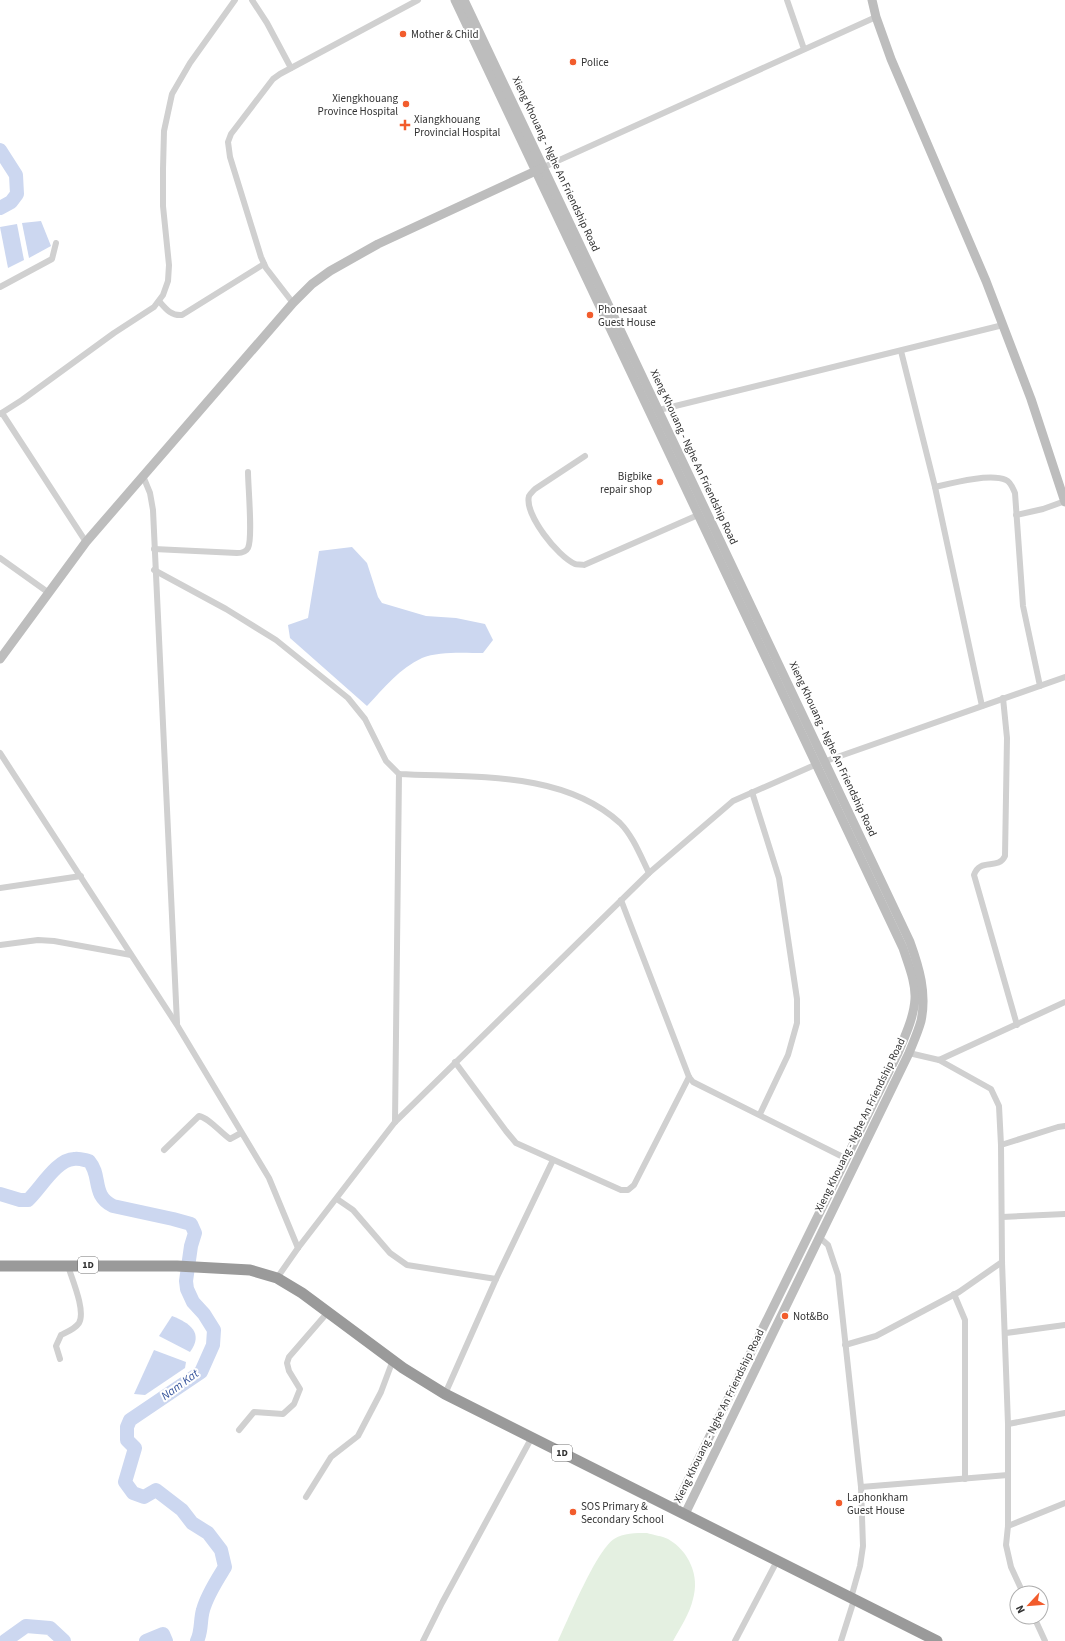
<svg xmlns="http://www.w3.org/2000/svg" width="1065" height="1641" viewBox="0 0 1065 1641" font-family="'Source Sans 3',sans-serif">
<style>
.green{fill:#e4f0e1}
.water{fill:#ccd7f0}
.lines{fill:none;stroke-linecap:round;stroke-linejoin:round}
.river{stroke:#ccd7f0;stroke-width:14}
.street{stroke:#d0d0d0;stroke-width:6}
.secondary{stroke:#bdbdbd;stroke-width:9}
.highway{stroke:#9a9a9a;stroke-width:11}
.poi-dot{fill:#f25c2c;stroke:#fff;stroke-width:1.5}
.labels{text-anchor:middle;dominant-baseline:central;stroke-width:4;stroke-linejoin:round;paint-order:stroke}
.shield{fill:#fff;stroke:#707070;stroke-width:1}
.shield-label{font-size:10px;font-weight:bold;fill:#333}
.poi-label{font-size:11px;fill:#333;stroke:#fff;text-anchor:start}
.street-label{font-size:11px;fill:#333;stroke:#fff}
.water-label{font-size:12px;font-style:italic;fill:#38569d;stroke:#fff}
</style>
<rect width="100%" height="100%" fill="#fff"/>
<path class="green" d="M 647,1533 C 653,1535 662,1536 668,1539 C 689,1551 700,1576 693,1599 C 690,1613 680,1628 673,1641 L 558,1641 C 569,1618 596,1551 614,1539 C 623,1533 636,1533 647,1533 Z"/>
<g class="water">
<polygon points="41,221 51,246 29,258 22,223"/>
<polygon points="17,224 24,260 8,268 0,227"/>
<path d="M 352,547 L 367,563 L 378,597 L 382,603 L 426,616 L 456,618 L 485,624 L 493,640 L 483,653 C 465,653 439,651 422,658 C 400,668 384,688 367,706 L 290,638 L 288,625 L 308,618 L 319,551 Z"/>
<path d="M 172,1316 C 190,1323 204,1333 190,1352 L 159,1336 Z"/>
<polygon points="154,1350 186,1362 185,1368 145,1395 134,1394"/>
</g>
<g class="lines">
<g class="river">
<polyline points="0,150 16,175 17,194 11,202 0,208"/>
<path d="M 0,1194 L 20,1200 L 28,1200 C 40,1189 57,1159 74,1159 C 79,1158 84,1160 89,1161 C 102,1176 91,1195 113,1206 L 173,1219 L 191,1224 L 195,1233 L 191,1246 L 186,1281 L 187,1289 L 193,1302 L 204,1314 L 214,1330 L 213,1345 L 201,1372 L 130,1420 L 127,1427 L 127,1440 L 135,1448 L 125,1482 L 133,1493 L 144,1497 L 156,1490 L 182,1510 L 192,1523 L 208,1533 L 221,1550 L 225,1567 C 217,1580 207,1595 203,1610 C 200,1620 202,1631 197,1641"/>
<polyline points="5,1641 26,1626 50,1628 64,1641"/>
<polyline points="146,1641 163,1634 166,1641"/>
</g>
<g class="street">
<polyline points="252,0 267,23 291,68"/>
<polyline points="787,0 804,49"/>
<polyline points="544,167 876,17"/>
<polyline points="0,287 52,259 56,243"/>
<path d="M 159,301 C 166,309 171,316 182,315 L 264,264"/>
<polyline points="293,303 266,268 261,257 230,157 228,142 231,134 273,79 280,74 418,0"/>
<polyline points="901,351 935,487 982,706"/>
<polyline points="659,410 1003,325"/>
<polyline points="2,413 86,542"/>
<polyline points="0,414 22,400 114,333 154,307 163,295 168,281 169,265 163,206 163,169 164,131 172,94 190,63 235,0"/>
<path d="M 585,456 L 535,489 C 533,491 530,494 529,496 C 524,514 558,557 575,564 C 577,565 581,564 584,565 L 698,515"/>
<polyline points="143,476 150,493 153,510 177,1023"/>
<path d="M 935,487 C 952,483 990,473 1006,480 C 1011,482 1013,489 1015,493 L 1023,606 L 1040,686"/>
<polyline points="1016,515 1043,509 1065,501"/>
<path d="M 154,549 L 237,553 C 241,553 246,552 248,548 C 253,538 248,486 248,472"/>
<polyline points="0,558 49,593"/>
<path d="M 154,570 L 226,609 L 276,640 L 348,698 L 365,719 L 386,761 L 399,774 C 472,778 562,770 620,823 C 633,836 641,857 649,873"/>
<path d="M 1003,698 L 1007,738 L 1005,856 C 998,871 980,857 974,875 L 1017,1025"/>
<polyline points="0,753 177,1025 269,1178 298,1248"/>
<polyline points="826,761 1065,677"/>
<polyline points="752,792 779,878 797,999 797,1023 788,1055 760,1114"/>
<polyline points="0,888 81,876"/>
<polyline points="621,900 689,1077 693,1082 845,1158"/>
<polyline points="0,945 38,940 54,941 131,955"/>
<polyline points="909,1053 939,1060 1065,1002"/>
<polyline points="939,1060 991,1089 999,1106 1001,1145 1002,1262 1008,1424 1008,1526 1006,1545 1011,1567 1023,1593"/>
<polyline points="455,1062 506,1131 516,1143 621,1190 628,1190 634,1185 689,1077"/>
<polyline points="395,1122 399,774"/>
<polyline points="1001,1145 1058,1127 1065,1126"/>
<path d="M 164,1150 L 199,1116 C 209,1118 220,1132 230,1139 L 241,1133"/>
<polyline points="337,1199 353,1210 390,1253 407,1265 496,1279"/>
<polyline points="1002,1217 1065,1214"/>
<polyline points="819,1237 828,1245 838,1275 861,1487 863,1546 860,1566 851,1598"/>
<polyline points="277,1278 298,1248 395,1122 649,873 733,801 817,764"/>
<polyline points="954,1294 965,1320 965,1479"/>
<polyline points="1006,1333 1065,1325"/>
<polyline points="845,1345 876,1336 959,1292 1002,1262"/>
<path d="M 60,1359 L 56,1346 L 61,1335 C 67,1332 75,1329 79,1323 C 86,1311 72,1279 68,1266"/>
<polyline points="445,1394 496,1279 553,1160"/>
<polyline points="1008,1424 1065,1413"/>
<polyline points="239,1430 254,1412 283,1414 294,1404 300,1389 289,1371 287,1363 289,1357 328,1312"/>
<polyline points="861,1487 1008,1475"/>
<polyline points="306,1497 331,1457 358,1436 381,1392 393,1360"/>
<polyline points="1008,1526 1065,1503"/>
<polyline points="1034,1617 1045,1641"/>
<polyline points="423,1641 442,1603 532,1437"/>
<polyline points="735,1641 777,1561"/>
<polyline points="841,1641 854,1600"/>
</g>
<g class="secondary">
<path d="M 455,0 L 903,948 C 908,964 916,982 915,999 C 914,1017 905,1036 898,1053 L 674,1509"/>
<path d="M 464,0 L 910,942 C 919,967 927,993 921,1021 C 918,1032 913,1043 909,1053 L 685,1514"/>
<polyline points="872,0 876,17 891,59 986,281 1031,399 1065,502"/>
<polyline points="0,659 86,542 293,303 312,284 330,271 378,244 540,169"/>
</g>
<polyline class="highway" points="0,1266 177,1266 250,1270 277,1278 302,1293 403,1368 445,1394 937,1641"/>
</g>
<g class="poi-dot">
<circle cx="403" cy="34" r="4"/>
<circle cx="573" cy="62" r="4"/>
<circle cx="406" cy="104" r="4"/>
<path d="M403 119h4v4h4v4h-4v4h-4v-4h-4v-4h4z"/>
<circle cx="590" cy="315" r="4"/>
<circle cx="660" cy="482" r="4"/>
<circle cx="785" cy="1316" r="4"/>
<circle cx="839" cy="1503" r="4"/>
<circle cx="573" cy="1512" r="4"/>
</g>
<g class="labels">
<g class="shield">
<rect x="78" y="1257" width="20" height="16" rx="3"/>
<rect x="552" y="1445" width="20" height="16" rx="3"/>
</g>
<g class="shield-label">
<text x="88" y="1265">1D</text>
<text x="562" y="1453">1D</text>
</g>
<g class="poi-label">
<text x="411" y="34">Mother &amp; Child</text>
<text x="581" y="62">Police</text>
<text x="398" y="98" text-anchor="end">Xiengkhouang<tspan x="398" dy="13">Province Hospital</tspan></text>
<text x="414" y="119">Xiangkhouang<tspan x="414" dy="13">Provincial Hospital</tspan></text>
<text x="598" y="309">Phonesaat<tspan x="598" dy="13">Guest House</tspan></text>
<text x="652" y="476" text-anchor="end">Bigbike<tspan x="652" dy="13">repair shop</tspan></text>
<text x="793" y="1316">Not&amp;Bo</text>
<text x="847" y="1497">Laphonkham<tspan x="847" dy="13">Guest House</tspan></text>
<text x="581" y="1506">SOS Primary &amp;<tspan x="581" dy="13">Secondary School</tspan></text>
</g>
<g class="street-label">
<text transform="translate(556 164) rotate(65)">Xieng Khouang - Nghe An Friendship Road</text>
<text transform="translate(694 457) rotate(65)">Xieng Khouang - Nghe An Friendship Road</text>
<text transform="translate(833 749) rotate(65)">Xieng Khouang - Nghe An Friendship Road</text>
<text transform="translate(860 1125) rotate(-64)">Xieng Khouang - Nghe An Friendship Road</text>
<text transform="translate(719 1416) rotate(-64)">Xieng Khouang - Nghe An Friendship Road</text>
</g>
<g class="water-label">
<text transform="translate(180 1385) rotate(-36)">Nam Kat</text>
</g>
</g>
<g transform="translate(1029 1605) rotate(244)"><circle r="19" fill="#ffffff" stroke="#adadad"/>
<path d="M0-3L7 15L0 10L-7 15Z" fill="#f25c2c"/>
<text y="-6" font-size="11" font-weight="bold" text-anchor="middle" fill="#333333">N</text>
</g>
</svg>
